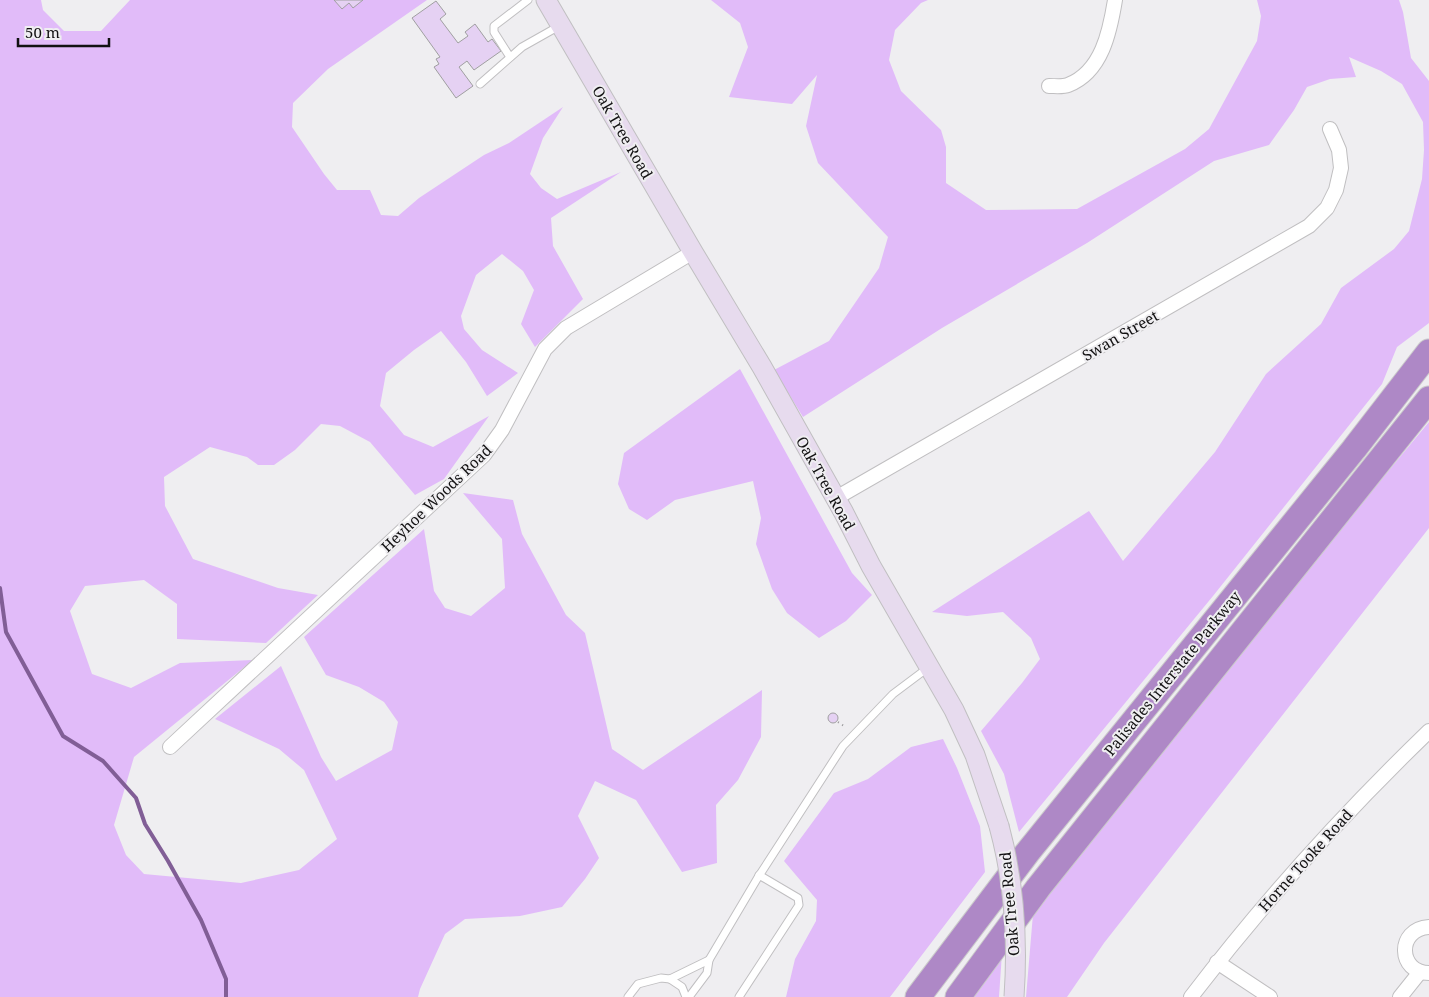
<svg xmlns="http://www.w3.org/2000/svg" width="1429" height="997" viewBox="0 0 1429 997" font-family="'Noto Serif',serif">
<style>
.green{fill:#e1bbf9}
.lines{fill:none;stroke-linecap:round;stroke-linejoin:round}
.stream{stroke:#815e96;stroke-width:4}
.building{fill:#e5d1f3;stroke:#a09fa1}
.lane-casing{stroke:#c0bfc1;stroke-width:9}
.street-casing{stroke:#c0bfc1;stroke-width:16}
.secondary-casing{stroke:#c0bfc1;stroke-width:21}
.highway-casing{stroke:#cbcbcb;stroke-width:27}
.path{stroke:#969597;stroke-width:2;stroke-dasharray:1 4;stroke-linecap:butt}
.lane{stroke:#fff;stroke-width:7}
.street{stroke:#fff;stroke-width:14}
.secondary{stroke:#e7dbee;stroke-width:19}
.highway{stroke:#ae88c6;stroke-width:25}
.secondary-bridge-casing{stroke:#c0bfc1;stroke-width:21;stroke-linecap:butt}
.secondary-bridge{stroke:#e7dbee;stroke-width:19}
.labels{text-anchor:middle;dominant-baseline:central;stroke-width:4;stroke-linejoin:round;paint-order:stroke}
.street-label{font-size:15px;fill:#121112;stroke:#efeef1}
</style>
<rect width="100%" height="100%" fill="#efeef1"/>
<g class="green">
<polygon points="0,0 41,0 43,10 64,31 101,31 130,0 427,0 328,69 293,103 292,127 324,174 337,190 370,190 381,215 398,216 419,198 484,155 509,143 563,107 543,138 530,174 541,188 557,199 621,172 551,218 553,246 583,299 535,347 521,324 534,290 523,271 502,254 476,275 461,316 464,329 482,350 518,373 487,396 466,362 441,331 414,350 386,373 380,406 404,435 433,447 489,416 444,479 415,495 370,442 340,426 321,424 295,450 274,465 258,465 247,457 210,447 164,477 165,506 193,559 278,588 318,595 266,643 177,639 177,604 144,580 85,586 70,611 92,674 131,688 180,663 253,660 134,757 114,825 126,855 144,874 241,883 299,870 337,839 304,770 279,749 215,719 281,666 321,757 336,781 392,750 398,722 384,702 359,687 326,675 304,637 424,529 434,591 445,608 471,616 505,588 502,539 463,493 513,500 522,534 566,615 585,633 612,749 643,770 762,690 761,737 738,780 716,805 717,863 682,872 636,800 595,781 578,816 599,858 585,879 562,907 520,916 465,919 445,934 420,989 418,997 0,997"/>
<polygon points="711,0 928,0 921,3 895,30 889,60 901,91 941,130 946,147 946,183 986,210 1077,209 1185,149 1209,129 1257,41 1261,16 1257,0 1399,0 1403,12 1411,58 1429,81 1429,323 1397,347 1382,384 1213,596 1019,832 1004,774 981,731 1022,683 1040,659 1031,638 1003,612 967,616 932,612 1089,511 1123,561 1215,452 1266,374 1321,324 1341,288 1394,249 1409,231 1422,179 1424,150 1423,122 1402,84 1381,71 1349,57 1356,77 1330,79 1307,87 1294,110 1269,145 1214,161 1087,243 942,328 803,417 774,370 829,341 879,268 888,237 818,163 806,126 817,75 792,104 729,97 748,47 740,23"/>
<polygon points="740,369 852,573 872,595 846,621 819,638 787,613 772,589 756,544 761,518 753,481 675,500 647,520 629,509 618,484 624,453"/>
<polygon points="1429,422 1429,528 1104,943 1067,997 1026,997 1033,914 1351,516"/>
<polygon points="943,739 957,768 980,826 985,872 890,997 786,997 795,959 816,921 817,900 784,861 834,793 868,779 911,747"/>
<polygon points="1002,953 999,997 973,997"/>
</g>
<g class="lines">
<polyline class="stream" points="0,588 6,632 63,736 103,761 136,798 145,824 168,861 201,920 226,979 226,997"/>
</g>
<g class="building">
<polygon points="334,0 363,0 353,8 349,3 342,9"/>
<polygon points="436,1 446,14 440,19 458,43 468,36 465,32 475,24 488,42 492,39 501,51 474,70 467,61 459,67 473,86 456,98 434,67 439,64 436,59 440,57 412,18"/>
<circle cx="833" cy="718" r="5"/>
</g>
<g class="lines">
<defs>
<g id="lane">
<polyline points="510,57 494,32 494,26 528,0"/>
<polyline points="480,84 522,47 561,25"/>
<polyline points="670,979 682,987 686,997"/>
<polyline points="628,997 638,984 661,978 670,979 709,960"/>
<polyline points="689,997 707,973 709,960 757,879 843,746 893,694 929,667"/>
<polyline points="739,997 799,905 798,898 759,875"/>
</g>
<g id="street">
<path d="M 1049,86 C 1055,86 1063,87 1068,85 C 1102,72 1110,31 1115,0"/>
<polyline points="836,498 1309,226 1327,208 1336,190 1341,168 1339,150 1330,129"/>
<polyline points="170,747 484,455 502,430 545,349 566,328 693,252"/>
<path d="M 1429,927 C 1396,929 1398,973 1429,973"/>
<polyline points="1217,962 1270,997"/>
<path d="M 1191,997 C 1264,901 1342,815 1429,731"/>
<polyline points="1400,997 1420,972"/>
</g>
<polyline id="secondary" points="546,0 693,252 762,367 844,513 871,566 954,710 975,755 999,826"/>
<g id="highway">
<polyline points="918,997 1027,853 1354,449 1429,352"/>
<polyline points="958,997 1038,888 1429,399"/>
</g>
</defs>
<use href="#lane" class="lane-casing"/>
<use href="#street" class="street-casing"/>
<use href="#secondary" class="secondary-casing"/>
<use href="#highway" class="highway-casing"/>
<polyline class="path" points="838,722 844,726"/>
<use href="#lane" class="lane"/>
<use href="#street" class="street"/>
<use href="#secondary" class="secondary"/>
<use href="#highway" class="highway"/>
<defs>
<path id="secondary-bridge" d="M 999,826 C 1014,881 1018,940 1014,997"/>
</defs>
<use href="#secondary-bridge" class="secondary-bridge-casing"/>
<use href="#secondary-bridge" class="secondary-bridge"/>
</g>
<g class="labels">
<g class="street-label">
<text transform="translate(623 132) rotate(60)">Oak Tree Road</text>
<text transform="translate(1120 335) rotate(-30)">Swan Street</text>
<text transform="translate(826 483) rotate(61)">Oak Tree Road</text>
<text transform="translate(436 498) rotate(-44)">Heyhoe Woods Road</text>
<text transform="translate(1172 673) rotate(-51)">Palisades Interstate Parkway</text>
<text transform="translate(1305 860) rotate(-48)">Horne Tooke Road</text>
<text transform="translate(1009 904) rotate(-95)">Oak Tree Road</text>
</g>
</g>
<path d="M18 38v8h91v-8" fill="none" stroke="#121112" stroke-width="2.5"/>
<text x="25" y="38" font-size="15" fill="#121112" stroke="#efeef1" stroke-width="4" paint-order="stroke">50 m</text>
</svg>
